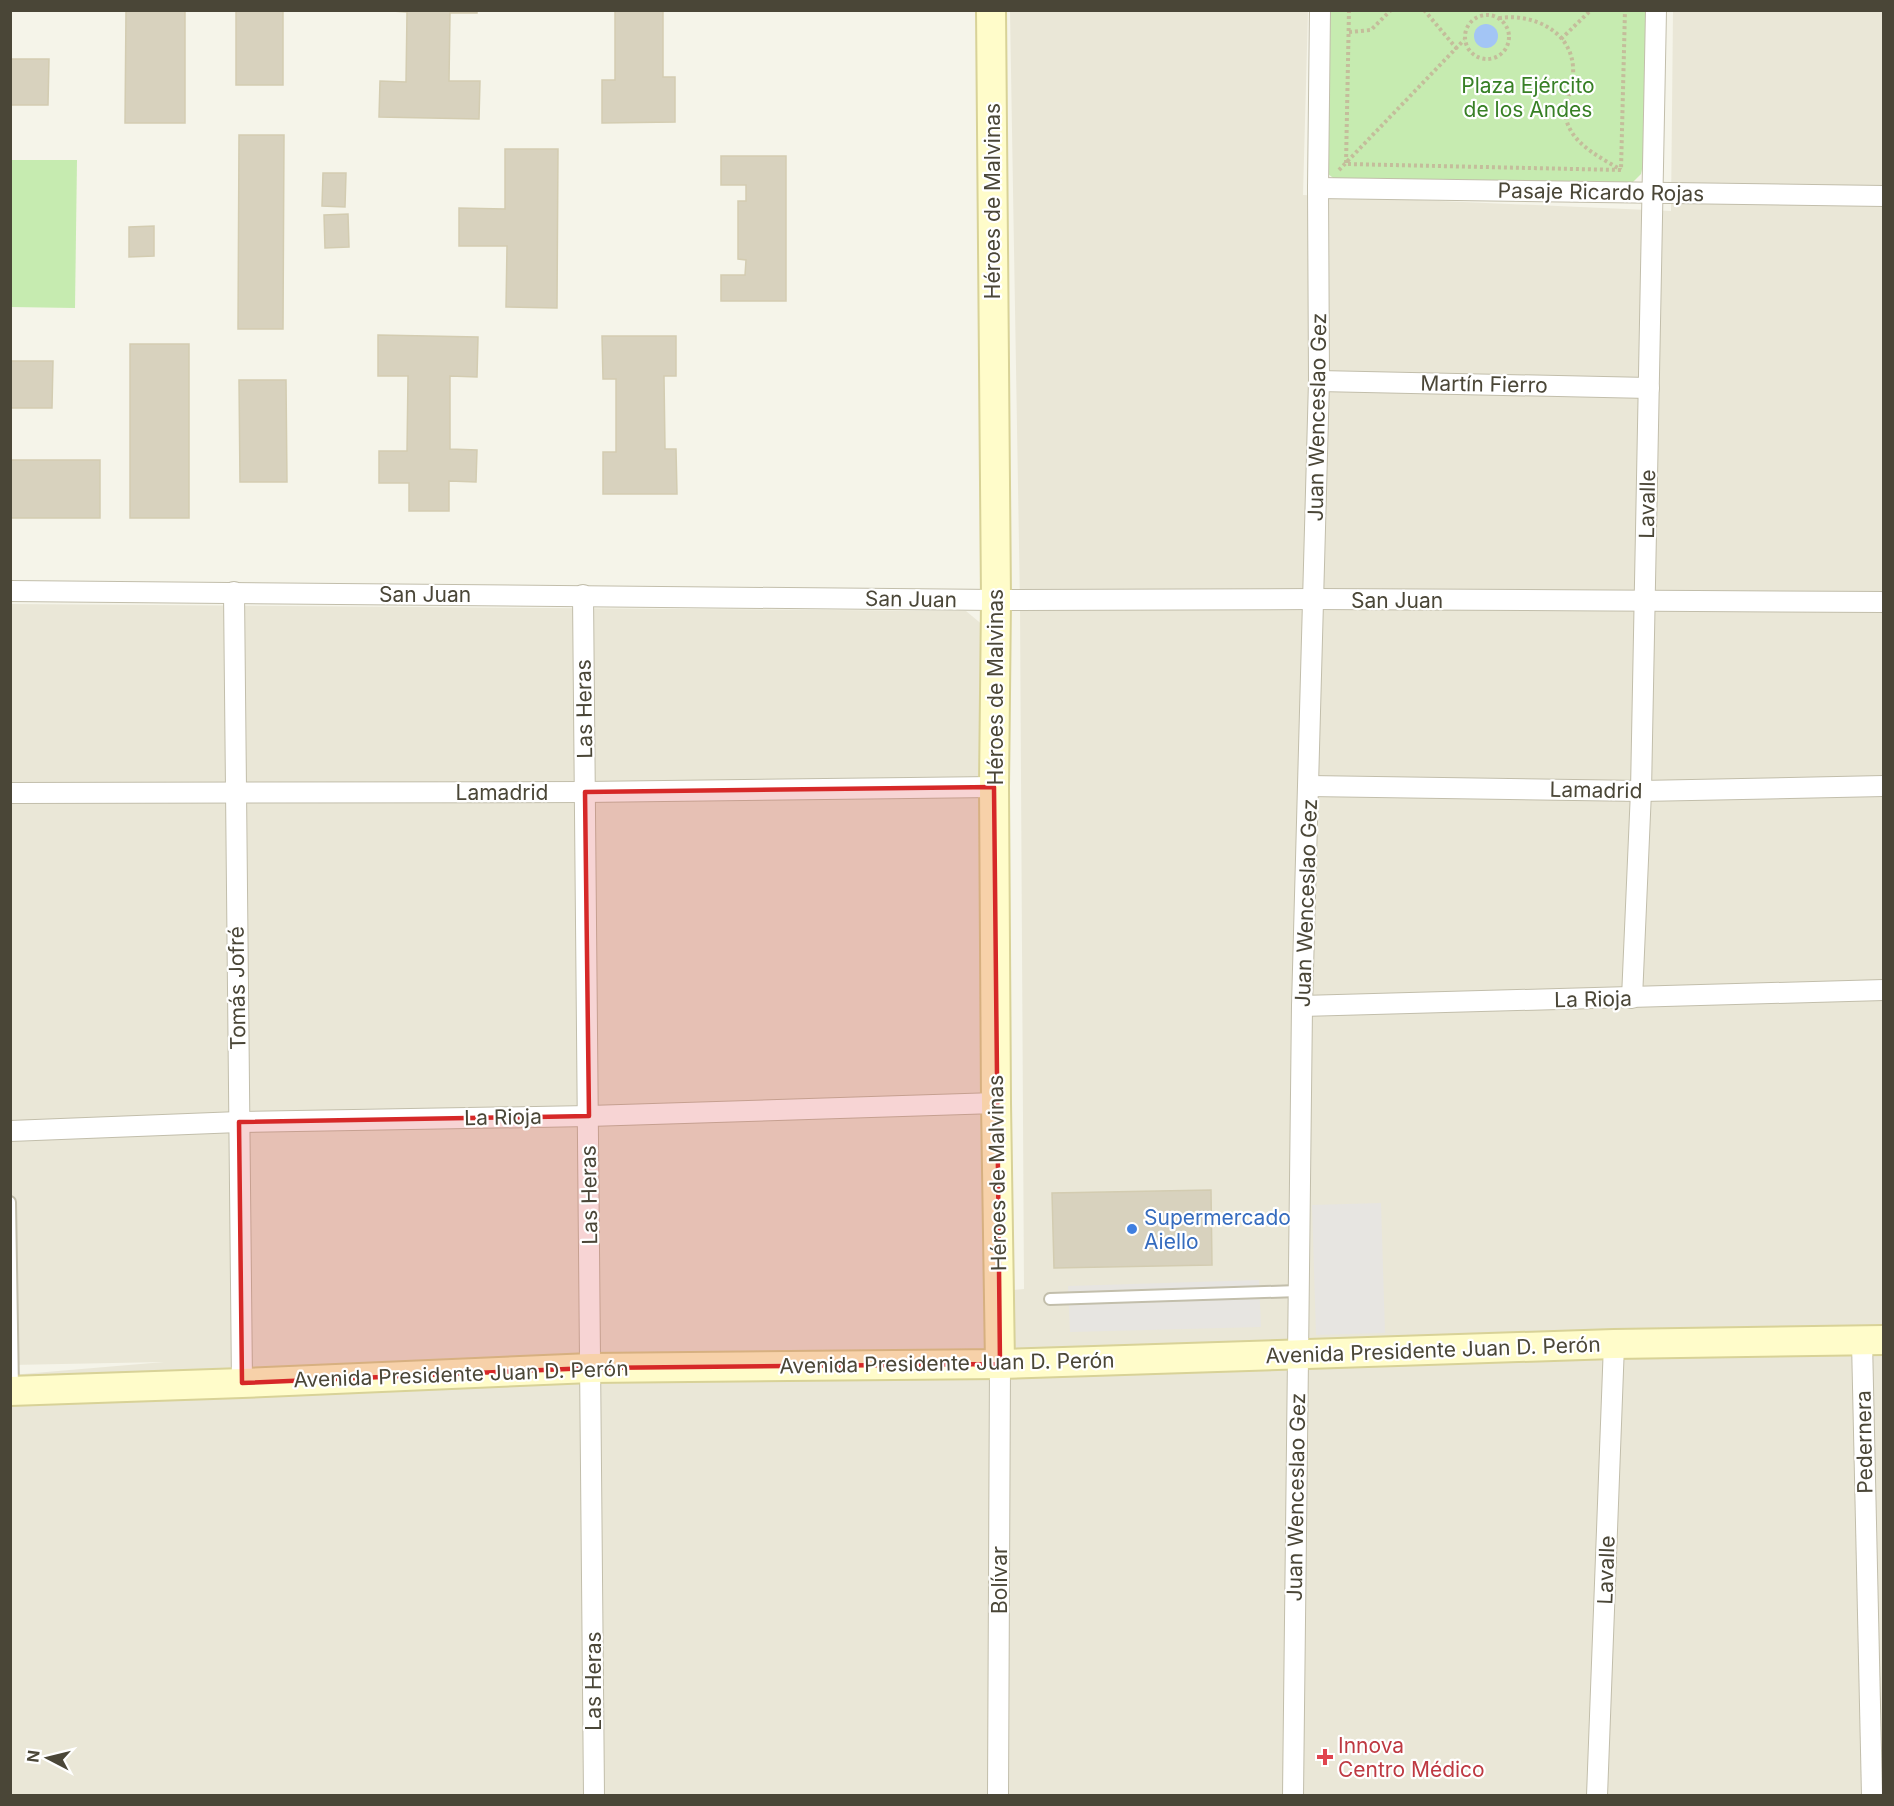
<svg xmlns="http://www.w3.org/2000/svg" width="1894" height="1806" viewBox="0 0 1894 1806" font-family="Inter,sans-serif">
<style>
.residential{fill:#eae7d7}
.green{fill:#c6ebb0}
.parking{fill:#e7e5e1}
.water{fill:#a3c5f5}
.building{fill:#d8d2be;stroke:#d3ccb1;stroke-width:1.5}
.lines{fill:none;stroke-linecap:round;stroke-linejoin:round}
.service-casing{stroke:#c2beab;stroke-width:14}
.minor-casing{stroke:#c2beab;stroke-width:22}
.secondary-casing{stroke:#d8d297;stroke-width:32}
.path{stroke:#c4bd9b;stroke-width:4;stroke-dasharray:3 3;stroke-linecap:butt}
.service{stroke:#fff;stroke-width:10}
.minor{stroke:#fff;stroke-width:20}
.secondary{stroke:#fffcca;stroke-width:28}
.marked{fill:#d62828;fill-opacity:0.2;stroke:#d62828;stroke-width:4.5;stroke-linejoin:round}
.shop-dot{fill:#3f7fe0;stroke:#fff;stroke-width:2}
.health-dot{fill:#e0444e;stroke:#fff;stroke-width:2}
.labels{text-anchor:middle;dominant-baseline:central;stroke-width:4.5;stroke-linejoin:round;paint-order:stroke}
.park-label{font-size:21px;fill:#388026;stroke:#fff}
.street-label{font-size:21px;fill:#4a4637;stroke:#fff}
.shop-label{font-size:21px;fill:#366cbe;stroke:#fff;text-anchor:start}
.health-label{font-size:21px;fill:#be3a42;stroke:#fff;text-anchor:start}
</style>
<rect width="100%" height="100%" fill="#f5f4e9"/>
<polygon class="residential" points="1010,11 1308,11 1303,195 1671,211 1673,11 1883,11 1883,1795 11,1796 11,1375 164,1362 11,1365 11,604 966,611 984,626 992,1292 1024,1289 1020,605"/>
<g class="green">
<polygon points="1328,11 1646,11 1643,165 1641,174 1632,183 1336,180 1328,174 1325,169"/>
<polygon points="11,160 77,160 75,308 11,307"/>
</g>
<g class="parking">
<polygon points="1381,1203 1385,1333 1316,1335 1312,1205"/>
<polygon points="1259,1280 1261,1327 1070,1332 1068,1286"/>
</g>
<circle class="water" cx="1486" cy="36" r="12"/>
<g class="building">
<polygon points="126,10 185,10 185,123 125,123"/>
<rect x="236" y="10" width="47" height="75"/>
<polygon points="377,10 477,10 477,13 450,13 449,81 480,81 479,119 379,117 380,81 406,82 407,12"/>
<polygon points="615,10 663,10 663,77 675,77 675,122 602,123 602,80 615,80"/>
<polygon points="10,59 49,59 48,105 10,105"/>
<polygon points="239,135 284,135 283,329 238,329"/>
<polygon points="505,149 558,149 557,308 506,307 507,246 459,246 459,208 505,209"/>
<polygon points="721,156 786,156 786,301 721,301 721,275 745,275 746,260 738,259 738,201 746,201 746,185 721,185"/>
<polygon points="323,173 346,173 345,207 322,206"/>
<polygon points="348,214 349,247 325,248 324,215"/>
<polygon points="154,226 154,256 129,257 129,227"/>
<polygon points="378,335 478,337 477,377 450,376 450,449 477,450 476,482 449,481 449,511 409,511 409,483 379,483 379,451 407,451 408,376 378,376"/>
<polygon points="602,336 676,336 676,376 664,376 665,449 676,449 677,494 603,494 603,452 616,452 616,379 603,379"/>
<rect x="130" y="344" width="59" height="174"/>
<polygon points="10,361 53,361 52,408 10,408"/>
<polygon points="239,380 286,380 287,482 240,482"/>
<rect x="10" y="460" width="90" height="58"/>
<polygon points="1211,1190 1212,1265 1054,1268 1052,1193"/>
</g>
<g class="lines">
<defs>
<g id="service">
<polyline points="10,1202 13,1390"/>
<polyline points="1050,1299 1298,1291"/>
</g>
<g id="minor">
<polyline points="1318,188 1884,196"/>
<polyline points="1319,381 1649,388"/>
<polyline points="10,591 996,600 1314,599 1884,602"/>
<polyline points="234,592 242,1383"/>
<polyline points="583,595 594,1796"/>
<polyline points="1309,786 1641,791 1884,786"/>
<polyline points="10,793 585,792 994,787"/>
<polyline points="1632,998 1641,791 1656,10"/>
<polyline points="1302,1006 1884,990"/>
<polyline points="10,1131 239,1122 589,1116 996,1103"/>
<polyline points="1862,1341 1872,1796"/>
<polyline points="998,1796 1000,1364"/>
<polyline points="1293,1796 1302,1006 1319,381 1318,188 1320,10"/>
<polyline points="1597,1796 1614,1344"/>
</g>
<g id="secondary">
<polyline points="991,10 996,600 994,787 996,1103 1000,1364"/>
<polyline points="10,1391 242,1383 591,1368 1000,1364 1614,1344 1884,1340"/>
</g>
</defs>
<use href="#service" class="service-casing"/>
<use href="#minor" class="minor-casing"/>
<use href="#secondary" class="secondary-casing"/>
<g class="path">
<polyline points="1349,10 1346,164 1621,170 1625,10"/>
<polyline points="1424,10 1457,49"/>
<circle cx="1487" cy="37" r="22"/>
<path d="M 1499,18 C 1535,13 1576,33 1573,75 C 1572,90 1562,110 1568,125 C 1577,147 1602,158 1621,170"/>
<polyline points="1349,32 1371,30 1391,10"/>
<polyline points="1561,39 1591,10"/>
<polyline points="1339,170 1464,40"/>
</g>
<use href="#service" class="service"/>
<use href="#minor" class="minor"/>
<use href="#secondary" class="secondary"/>
</g>
<path class="marked" d="M 994,787 L 1000,1364 L 591,1368 L 242,1383 L 239,1122 L 589,1116 L 585,792 Z"/>
<circle class="shop-dot" cx="1132" cy="1229" r="6"/>
<path class="health-dot" d="M1322 1748h6v6h6v6h-6v6h-6v-6h-6v-6h6z"/>
<g class="labels">
<g class="park-label">
<text x="1528" y="85">Plaza Ejército<tspan x="1528" dy="24">de los Andes</tspan></text>
</g>
<g class="street-label">
<text transform="translate(1601 192) rotate(1)">Pasaje Ricardo Rojas</text>
<text transform="translate(992 201) rotate(-90)">Héroes de Malvinas</text>
<text transform="translate(1484 384) rotate(1)">Martín Fierro</text>
<text transform="translate(1317 417) rotate(-89)">Juan Wenceslao Gez</text>
<text transform="translate(1647 504) rotate(-89)">Lavalle</text>
<text x="425" y="594">San Juan</text>
<text transform="translate(911 599) rotate(1)">San Juan</text>
<text x="1397" y="600">San Juan</text>
<text transform="translate(995 687) rotate(-90)">Héroes de Malvinas</text>
<text transform="translate(584 709) rotate(-91)">Las Heras</text>
<text transform="translate(1596 790) rotate(1)">Lamadrid</text>
<text x="502" y="792">Lamadrid</text>
<text transform="translate(1306 903) rotate(-88)">Juan Wenceslao Gez</text>
<text transform="translate(237 988) rotate(-91)">Tomás Jofré</text>
<text transform="translate(1593 999) rotate(-1)">La Rioja</text>
<text transform="translate(503 1117) rotate(-1)">La Rioja</text>
<text transform="translate(997 1173) rotate(-91)">Héroes de Malvinas</text>
<text transform="translate(589 1195) rotate(-91)">Las Heras</text>
<text transform="translate(1433 1350) rotate(-2)">Avenida Presidente Juan D. Perón</text>
<text transform="translate(947 1363) rotate(-1)">Avenida Presidente Juan D. Perón</text>
<text transform="translate(461 1374) rotate(-2)">Avenida Presidente Juan D. Perón</text>
<text transform="translate(1864 1442) rotate(-91)">Pedernera</text>
<text transform="translate(1296 1497) rotate(-89)">Juan Wenceslao Gez</text>
<text transform="translate(1606 1570) rotate(-88)">Lavalle</text>
<text transform="translate(999 1580) rotate(-90)">Bolívar</text>
<text transform="translate(593 1681) rotate(-90)">Las Heras</text>
</g>
<g class="shop-label">
<text x="1144" y="1217">Supermercado<tspan x="1144" dy="24">Aiello</tspan></text>
</g>
<g class="health-label">
<text x="1338" y="1745">Innova<tspan x="1338" dy="24">Centro Médico</tspan></text>
</g>
</g>
<rect width="1894" height="1806" fill="none" stroke="#4a4637" stroke-width="24"/>
<g transform="translate(48 1758) rotate(277)" stroke="#ffffff" stroke-width="4.5" paint-order="stroke">
<path d="M0-4.5L10 22L0 15L-10 22Z" fill="#4a4637"/>
<text y="-9" font-size="16" font-weight="bold" text-anchor="middle" fill="#4a4637">N</text>
</g>
</svg>
